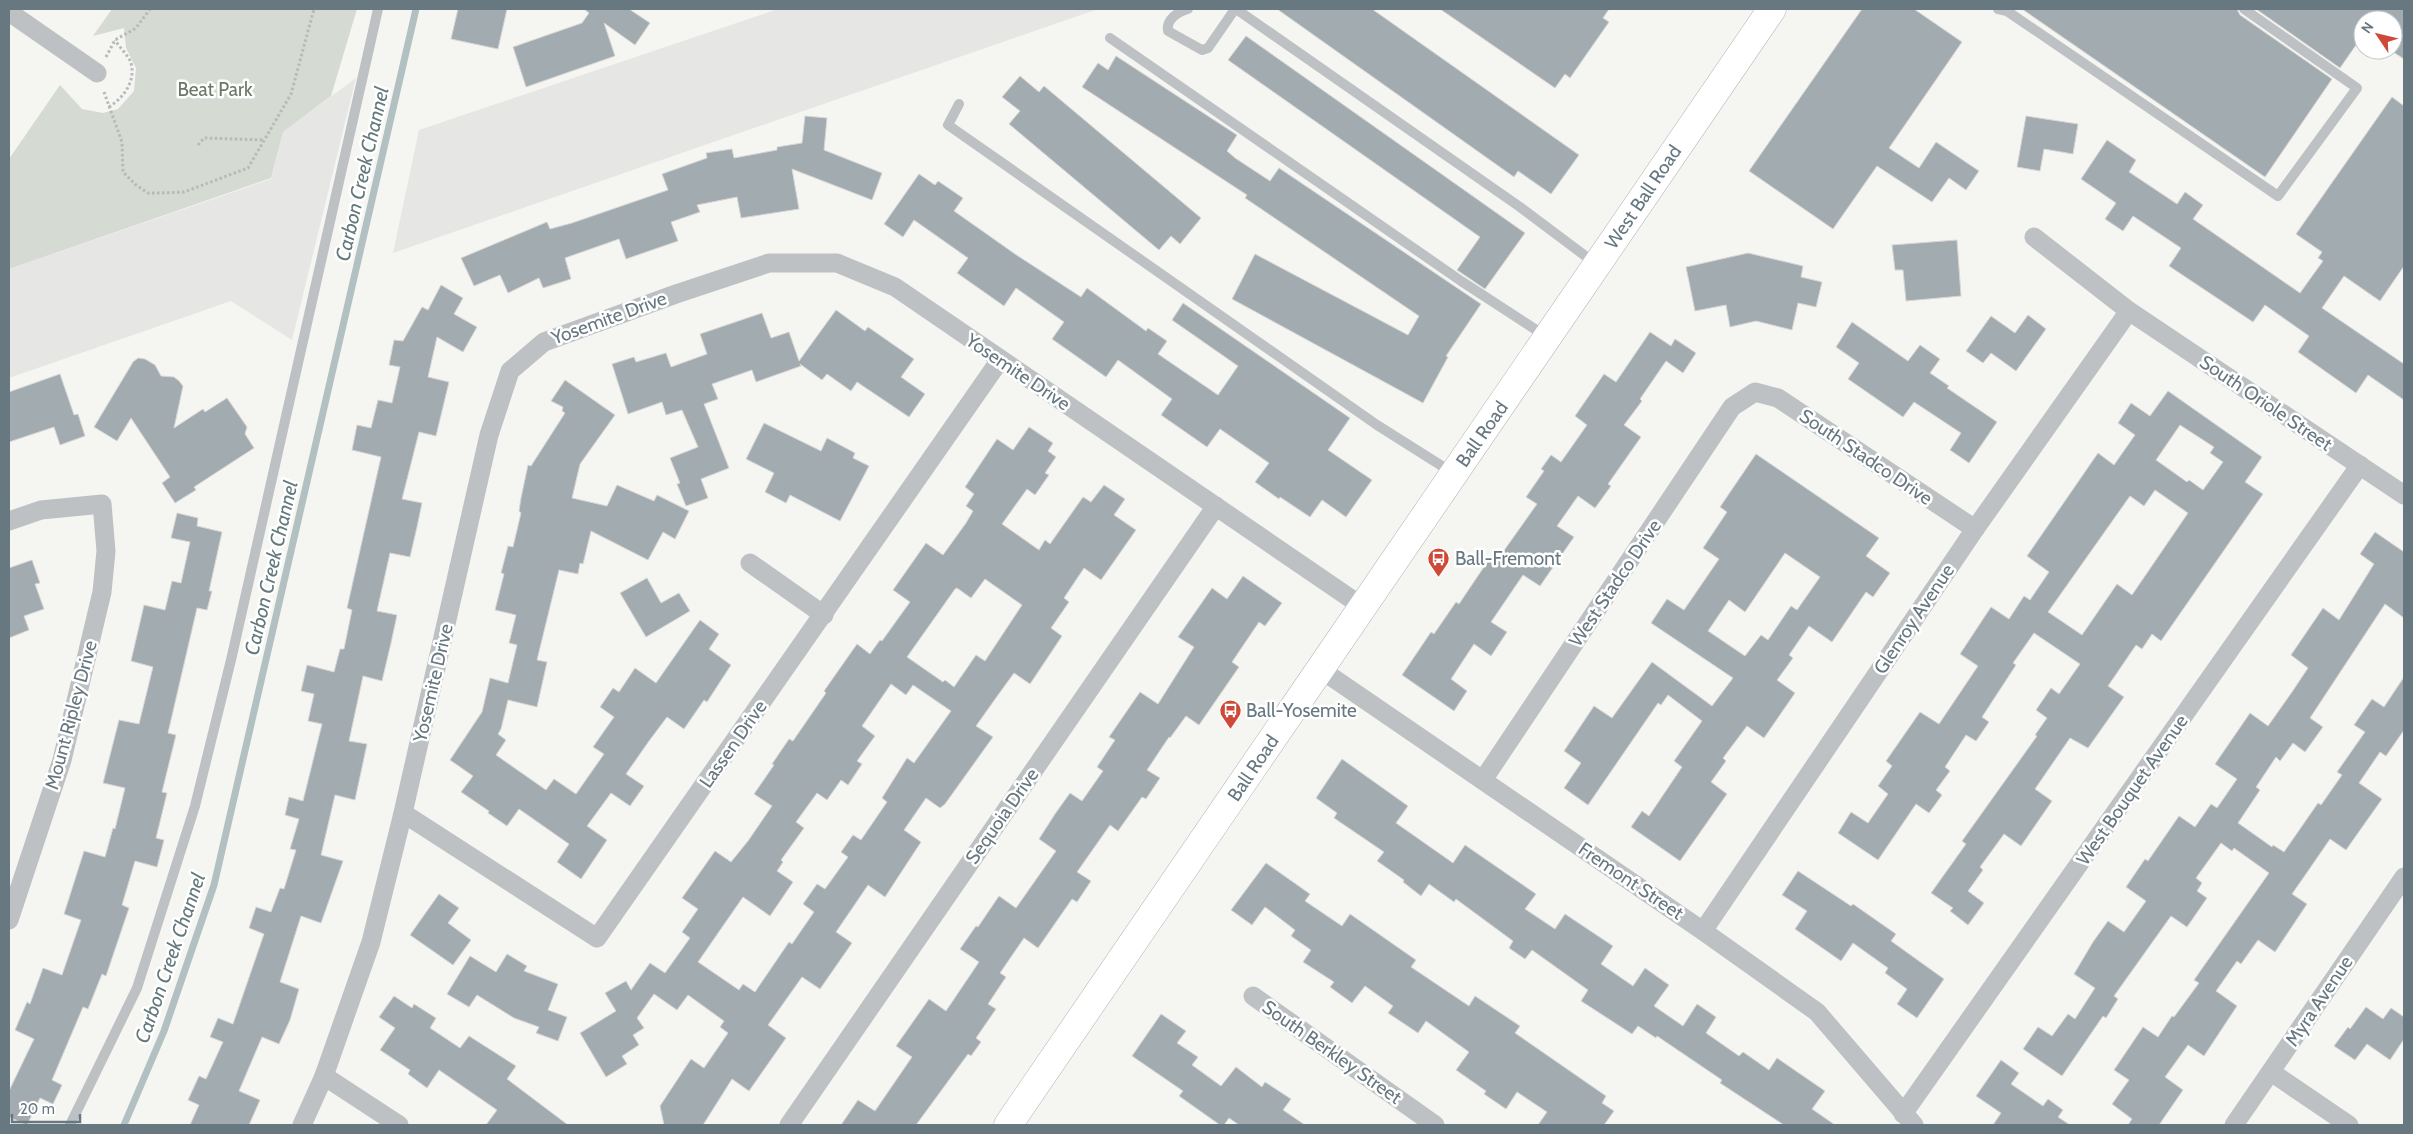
<svg xmlns="http://www.w3.org/2000/svg" width="2413" height="1134" viewBox="0 0 2413 1134" font-family="Cabin,sans-serif">
<style>
.built{fill:#e6e6e5}
.green{fill:#d5dad2}
.lines{fill:none;stroke-linecap:round;stroke-linejoin:round}
.stream{stroke:#b3c0c2;stroke-width:7}
.building{fill:#a2abaf;stroke:#d7d6d5;fill-rule:evenodd}
.primary-casing{stroke:#aeb4b6;stroke-width:29}
.path{stroke:#b7babc;stroke-width:3;stroke-dasharray:2.5 2.5;stroke-linecap:butt}
.service{stroke:#bdc1c4;stroke-width:10}
.minor{stroke:#bdc1c4;stroke-width:19}
.primary{stroke:#fff;stroke-width:28}
.labels{text-anchor:middle;dominant-baseline:central;stroke-width:5;stroke-linejoin:round;paint-order:stroke}
.park-label{font-size:19px;fill:#6b7866;stroke:#fff}
.street-label{font-size:19px;fill:#677880;stroke:#fff}
.poi-label{font-size:19px;fill:#677880;stroke:#fff;text-anchor:start}
.water-label{font-size:20px;font-style:italic;fill:#63797c;stroke:#fff}
</style>
<rect width="100%" height="100%" fill="#f5f5f2"/>
<g class="built">
<polygon points="778,9 1098,9 393,253 419,130"/>
<polygon points="356,78 292,340 231,301 9,378 9,269 271,179 283,132"/>
</g>
<polygon class="green" points="112,9 357,9 331,96 283,132 271,178 9,269 9,159 60,85 82,109 103,113 118,109 134,91 136,68 126,48 124,28 93,36"/>
<g class="lines">
<polyline class="stream" points="124,1125 164,1031 214,885 416,9"/>
</g>
<g class="building">
<polygon points="458,9 507,9 498,49 451,39"/>
<polygon points="584,9 629,9 650,23 635,45 604,23 615,56 526,87 513,47 582,23 589,13"/>
<polygon points="1277,9 1372,9 1579,155 1551,194 1518,171 1514,177"/>
<polygon points="1440,9 1609,9 1603,18 1609,22 1570,78 1565,74 1555,88"/>
<polygon points="1862,9 1914,9 1962,42 1889,148 1919,168 1936,142 1979,171 1966,190 1949,178 1932,202 1877,166 1833,229 1749,171"/>
<polygon points="2022,9 2237,9 2240,15 2332,79 2265,177"/>
<polygon points="2256,9 2404,9 2404,59 2390,50 2393,50 2393,20 2363,20 2363,35 2340,68"/>
<polygon points="1246,36 1525,233 1485,289 1457,270 1480,237 1228,60"/>
<polygon points="1116,56 1237,135 1227,151 1235,158 1270,181 1279,168 1481,304 1446,356 1448,357 1423,403 1232,299 1255,254 1408,335 1419,316 1245,198 1247,195 1082,87 1098,63 1108,70"/>
<polygon points="1020,76 1039,92 1044,86 1201,218 1180,244 1171,236 1159,250 1009,124 1020,111 1002,97"/>
<polygon points="2392,97 2404,106 2404,266 2380,301 2344,276 2322,308 2404,364 2404,400 2368,375 2356,393 2298,352 2309,336 2265,305 2253,322 2169,266 2181,248 2133,216 2123,231 2105,219 2116,203 2081,179 2107,140 2136,160 2129,172 2177,204 2185,192 2203,205 2193,219 2300,293 2323,261 2318,258 2322,252 2296,234"/>
<polygon points="805,116 827,118 824,150 882,173 872,200 792,169 799,209 741,218 737,197 697,205 700,212 671,222 678,241 626,259 619,239 565,258 571,279 543,288 539,278 508,293 500,275 474,286 461,258 547,222 550,229 572,223 668,190 662,174 707,158 706,153 732,149 734,158 777,150 777,147 802,143"/>
<polygon points="2026,116 2078,124 2073,154 2044,149 2040,171 2017,167"/>
<polygon points="919,174 935,185 938,181 963,198 954,211 1015,254 1081,297 1087,288 1146,331 1148,328 1167,341 1158,354 1218,395 1238,366 1172,320 1183,303 1350,418 1328,450 1372,480 1346,517 1322,500 1310,517 1280,497 1279,499 1255,482 1269,463 1220,429 1207,447 1161,415 1172,399 1118,360 1106,377 1052,339 1064,322 1016,288 1004,306 957,273 968,258 914,220 903,237 884,224"/>
<polygon points="1957,240 1961,296 1906,301 1903,270 1895,270 1892,245"/>
<polygon points="1748,253 1803,266 1801,277 1822,282 1816,307 1798,303 1792,330 1756,321 1730,327 1726,305 1695,311 1686,267"/>
<polygon points="441,285 463,298 454,314 477,327 463,352 437,337 428,377 449,382 436,436 419,432 402,499 422,503 417,527 410,557 390,553 377,611 397,615 391,643 382,681 363,676 349,741 367,744 355,800 335,795 321,855 343,861 321,923 301,916 280,982 299,989 290,1020 279,1044 262,1037 239,1091 260,1100 249,1125 190,1125 199,1105 188,1100 199,1076 206,1079 223,1042 210,1037 218,1018 233,1024 264,934 249,928 256,907 271,912 280,888 284,889 296,850 290,849 299,819 285,815 289,797 303,801 322,724 308,721 314,694 301,691 307,665 334,672 340,649 344,649 352,610 347,608 381,457 352,450 357,425 371,428 378,400 392,403 400,367 389,365 394,340 403,341 422,307 428,310"/>
<polygon points="836,310 865,331 868,327 914,359 901,377 925,394 909,417 857,382 851,391 827,374 822,380 800,364 801,366 756,382 752,370 712,384 718,399 704,404 729,468 701,479 708,498 686,506 677,484 680,483 670,458 698,447 682,410 666,415 662,402 628,414 612,364 634,357 636,362 666,353 671,367 707,354 700,334 762,313 771,338 789,332 799,361"/>
<polygon points="2028,315 2046,329 2016,371 1991,353 1983,363 1966,351 1991,316 2015,333"/>
<polygon points="1852,322 1908,361 1920,345 1940,359 1930,373 1949,386 1947,388 1997,422 1969,463 1950,450 1961,433 1914,402 1903,417 1848,379 1859,363 1836,347"/>
<polygon points="1650,332 1671,346 1675,339 1696,353 1683,373 1666,361 1640,399 1642,401 1624,425 1641,437 1608,484 1611,486 1595,508 1578,496 1557,526 1574,537 1540,586 1523,575 1491,622 1507,632 1491,656 1474,644 1451,679 1467,691 1454,711 1402,675 1431,632 1434,634 1456,602 1459,604 1492,555 1498,559 1537,504 1526,497 1544,471 1541,469 1551,455 1561,462 1587,425 1575,416 1604,374 1616,382"/>
<polygon points="138,358 145,359 155,365 161,376 174,377 179,381 183,386 174,428 203,409 205,412 227,398 247,427 245,434 254,448 194,487 196,490 175,503 162,483 170,477 131,418 117,441 94,427 133,362"/>
<polygon points="60,374 74,415 78,414 85,436 60,445 54,427 9,442 9,392"/>
<polygon points="565,380 615,415 580,464 572,498 607,506 617,485 654,501 657,495 689,511 675,539 663,532 648,560 591,531 583,564 580,563 578,574 559,570 537,660 547,662 537,707 508,700 501,729 498,734 506,740 496,755 546,790 554,779 576,794 604,754 593,747 614,717 600,707 613,688 619,692 635,668 656,683 700,620 719,634 709,649 731,665 707,702 704,700 684,729 667,717 649,741 626,774 644,786 630,806 611,793 587,826 607,840 581,879 557,862 569,844 519,809 507,826 488,813 489,811 461,792 473,776 450,760 482,712 490,678 508,683 517,645 509,643 516,615 495,610 504,574 501,573 508,546 513,547 521,513 519,511 521,498 528,465 531,466 565,413 562,411 563,407 551,401"/>
<path d="M 2168,391 L 2262,457 L 2245,482 L 2263,494 L 2161,641 L 2152,634 L 2142,649 L 2136,645 L 2108,686 L 2124,697 L 2088,748 L 2070,738 L 2035,789 L 2052,801 L 2021,846 L 2004,834 L 1980,867 L 1983,870 L 1968,891 L 1984,903 L 1968,925 L 1950,911 L 1953,908 L 1931,893 L 1966,844 L 1962,841 L 2037,736 L 2035,735 L 2047,718 L 2036,710 L 2051,688 L 2059,694 L 2080,664 L 2034,633 L 2013,663 L 2016,665 L 1982,717 L 1989,722 L 1976,741 L 1966,735 L 1945,767 L 1950,771 L 1936,790 L 1942,795 L 1929,813 L 1916,804 L 1878,860 L 1838,833 L 1851,812 L 1868,823 L 1888,794 L 1878,786 L 1892,766 L 1886,761 L 1920,712 L 1939,724 L 1978,666 L 1960,654 L 1991,607 L 2009,619 L 2024,596 L 2030,600 L 2049,572 L 2027,556 L 2098,453 L 2114,465 L 2135,435 L 2118,423 L 2131,403 L 2150,416 ZM 2180,425 L 2214,447 L 2210,453 L 2223,462 L 2203,490 L 2189,480 L 2187,482 L 2156,460 ZM 2155,490 L 2188,513 L 2132,595 L 2117,584 L 2082,635 L 2048,612 L 2130,496 L 2144,506 Z"/>
<polygon points="764,423 821,451 827,438 855,453 853,458 869,466 840,521 790,495 786,503 765,492 774,473 746,459"/>
<path d="M 1029,427 L 1053,443 L 1048,451 L 1056,457 L 1045,473 L 1049,475 L 1035,495 L 1027,489 L 1002,524 L 1039,550 L 1045,540 L 1050,544 L 1083,497 L 1091,502 L 1104,485 L 1125,499 L 1114,515 L 1136,530 L 1101,580 L 1084,568 L 1064,598 L 1069,602 L 1051,628 L 1062,636 L 1030,684 L 1014,673 L 998,695 L 976,726 L 993,737 L 945,804 L 940,808 L 926,798 L 904,830 L 921,842 L 885,897 L 868,885 L 836,932 L 852,943 L 820,989 L 802,977 L 768,1025 L 786,1038 L 749,1091 L 732,1079 L 703,1125 L 664,1125 L 660,1106 L 691,1059 L 704,1068 L 728,1033 L 720,1027 L 724,1021 L 688,995 L 677,1010 L 654,994 L 637,1018 L 644,1028 L 633,1035 L 639,1045 L 622,1056 L 627,1064 L 606,1077 L 580,1033 L 616,1011 L 605,993 L 626,981 L 631,990 L 650,963 L 665,973 L 690,938 L 682,932 L 698,909 L 682,898 L 715,851 L 731,862 L 748,841 L 772,806 L 754,794 L 774,765 L 772,764 L 789,739 L 793,741 L 826,693 L 824,691 L 857,644 L 870,654 L 880,640 L 882,641 L 910,602 L 893,590 L 926,543 L 943,555 L 966,523 L 973,511 L 966,506 L 974,494 L 965,487 L 997,439 L 1013,450 ZM 985,579 L 1022,605 L 985,661 L 976,655 L 954,687 L 945,680 L 943,682 L 907,657 L 955,589 L 957,588 L 971,598 ZM 891,684 L 906,695 L 913,685 L 951,711 L 914,763 L 907,758 L 882,798 L 887,802 L 861,840 L 853,835 L 841,852 L 848,857 L 825,889 L 817,884 L 803,904 L 814,912 L 792,944 L 789,942 L 755,992 L 743,984 L 739,990 L 698,962 L 743,897 L 770,916 L 793,882 L 777,871 L 783,862 L 781,860 L 804,828 L 796,822 L 817,793 L 827,800 L 841,780 L 848,785 L 862,764 L 857,761 L 875,736 L 862,726 Z"/>
<path d="M 1756,454 L 1879,538 L 1866,556 L 1890,573 L 1873,597 L 1866,592 L 1832,642 L 1809,626 L 1789,655 L 1793,658 L 1777,680 L 1795,693 L 1764,738 L 1747,726 L 1723,758 L 1726,761 L 1711,782 L 1727,794 L 1680,861 L 1631,827 L 1642,811 L 1649,816 L 1682,767 L 1674,761 L 1702,721 L 1668,695 L 1661,705 L 1658,703 L 1588,805 L 1564,788 L 1581,763 L 1564,751 L 1594,706 L 1612,718 L 1652,662 L 1712,706 L 1733,678 L 1651,623 L 1667,599 L 1684,610 L 1719,559 L 1703,548 L 1727,512 L 1720,507 ZM 1785,553 L 1820,577 L 1797,610 L 1791,606 L 1768,640 L 1761,635 L 1745,656 L 1708,631 L 1729,600 L 1745,612 Z"/>
<polygon points="177,513 198,518 197,526 222,532 209,591 212,591 207,610 197,608 168,733 176,735 162,792 167,793 156,838 164,840 157,867 135,861 122,905 129,908 106,976 102,974 88,1009 83,1007 52,1080 62,1085 53,1104 40,1098 27,1125 9,1117 9,1091 34,1039 15,1030 27,1002 30,1004 43,968 62,975 81,920 64,914 84,851 105,857 113,828 115,829 125,788 103,783 119,720 139,724 153,667 131,661 144,605 165,610 172,581 181,583 190,542 171,538"/>
<polygon points="2375,532 2404,552 2404,618 2385,604 2310,718 2323,727 2305,752 2293,743 2280,761 2276,757 2256,787 2260,790 2238,823 2272,847 2273,845 2284,852 2318,803 2321,805 2342,775 2337,772 2365,732 2354,725 2372,699 2384,707 2404,677 2404,730 2386,756 2380,752 2359,783 2382,799 2346,850 2330,839 2308,871 2292,894 2307,904 2275,952 2258,940 2241,964 2237,961 2216,991 2237,1006 2204,1056 2188,1045 2165,1077 2183,1090 2159,1125 2128,1125 2132,1119 2112,1104 2129,1080 2114,1070 2143,1027 2158,1037 2172,1016 2174,1017 2199,983 2194,980 2269,873 2234,848 2232,851 2221,843 2196,878 2202,883 2197,891 2207,898 2187,927 2171,916 2114,996 2118,999 2106,1018 2103,1016 2062,1076 2023,1049 2038,1027 2052,1036 2068,1014 2075,1019 2095,988 2074,974 2093,942 2108,921 2124,932 2146,901 2126,887 2145,859 2148,861 2179,816 2195,827 2211,804 2217,808 2237,779 2215,764 2250,713 2268,726 2292,692 2308,668 2291,655 2323,608 2339,620 2374,564 2360,554"/>
<polygon points="32,560 40,583 35,584 44,609 24,616 29,630 9,638 9,568"/>
<polygon points="1243,576 1282,603 1265,626 1259,622 1232,662 1239,667 1199,725 1186,716 1170,738 1169,737 1147,770 1160,778 1146,799 1142,797 1118,831 1110,825 1077,872 1091,881 1077,902 1072,899 1038,948 1024,938 1000,973 1006,977 988,1004 996,1009 976,1038 981,1042 971,1056 968,1054 916,1125 841,1125 858,1100 875,1111 912,1057 896,1046 929,999 946,1011 979,962 960,949 976,926 978,927 999,896 1016,908 1056,851 1039,839 1055,814 1070,793 1082,801 1103,771 1097,767 1115,740 1109,737 1140,692 1158,704 1194,647 1178,637 1212,588 1227,599"/>
<polygon points="647,578 661,603 679,593 690,611 646,637 620,593"/>
<polygon points="1342,759 1408,806 1396,823 1453,863 1465,845 1536,894 1525,909 1555,929 1565,914 1613,946 1601,964 1633,986 1645,968 1669,985 1654,1006 1683,1026 1697,1004 1716,1017 1706,1033 1739,1056 1743,1052 1769,1070 1777,1058 1825,1091 1812,1109 1835,1125 1784,1125 1720,1083 1722,1080 1657,1036 1656,1038 1638,1026 1632,1034 1581,1001 1588,990 1532,950 1525,959 1509,948 1513,941 1456,899 1454,902 1429,884 1421,896 1403,882 1404,880 1377,861 1384,852 1334,818 1337,813 1316,798"/>
<polygon points="1266,863 1310,894 1305,901 1342,926 1350,914 1416,960 1411,967 1469,1006 1475,996 1520,1026 1515,1033 1606,1096 1602,1103 1614,1111 1604,1125 1538,1125 1547,1112 1517,1092 1506,1109 1484,1094 1486,1091 1456,1070 1469,1052 1426,1021 1418,1033 1388,1013 1393,1006 1365,986 1352,1003 1330,987 1334,982 1303,962 1311,950 1291,936 1295,930 1265,907 1252,925 1231,910"/>
<polygon points="1798,871 1851,906 1853,904 1896,934 1891,941 1944,979 1917,1018 1897,1004 1907,989 1885,973 1888,968 1853,943 1841,961 1795,929 1807,911 1782,895"/>
<polygon points="439,894 459,908 448,923 471,940 453,965 410,935"/>
<polygon points="507,954 527,966 524,971 558,984 548,1010 567,1017 558,1041 536,1033 539,1027 514,1018 477,995 469,1007 447,994 470,956 496,972"/>
<polygon points="394,996 412,1008 414,1004 436,1018 430,1028 460,1048 469,1036 516,1066 507,1079 568,1125 486,1125 497,1110 439,1070 427,1088 408,1074 410,1070 380,1050 395,1028 379,1017"/>
<polygon points="2366,1007 2383,1019 2391,1008 2404,1017 2404,1039 2390,1060 2367,1044 2355,1060 2334,1046 2348,1027 2350,1029"/>
<polygon points="1161,1014 1186,1031 1177,1043 1198,1057 1192,1065 1221,1086 1236,1067 1262,1087 1265,1082 1291,1099 1283,1110 1305,1125 1239,1125 1229,1118 1224,1125 1220,1125 1179,1096 1183,1091 1132,1056"/>
<polygon points="2001,1060 2019,1073 2011,1084 2043,1106 2048,1099 2063,1110 2058,1117 2070,1125 1993,1125 2001,1113 1976,1096"/>
</g>
<g class="lines">
<defs>
<polyline id="primary" points="1008,1125 1772,9"/>
</defs>
<use href="#primary" class="primary-casing"/>
<g class="path">
<polyline points="106,57 115,40 136,28 150,9"/>
<polyline points="104,92 122,142 123,172 136,185 148,193 161,193 184,192 248,168 291,94 314,9"/>
<path d="M 109,107 C 123,98 136,82 131,63 C 129,56 119,47 115,40"/>
<polyline points="198,145 204,138 264,140"/>
</g>
<g class="service">
<path d="M 1188,9 C 1178,12 1166,19 1168,31 L 1202,50 L 1208,48 L 1235,9"/>
<polyline points="1236,9 1520,207 1596,264"/>
<polyline points="1998,9 2007,11 2278,196 2357,88 2244,9"/>
<polyline points="1110,38 1461,281 1547,337"/>
<polyline points="959,104 948,125 1377,425 1453,473"/>
<polyline points="70,1125 137,988 195,806 231,660 378,9"/>
</g>
<g class="minor">
<polyline points="9,12 97,73"/>
<polyline points="2034,237 2129,311 2404,495"/>
<polyline points="9,521 41,510 102,504 106,551 102,592 62,760 9,920"/>
<polyline points="750,563 824,615"/>
<polyline points="1320,669 1703,931 1817,1012 1914,1125"/>
<polyline points="1483,780 1732,407 1755,392 1778,398 1975,529"/>
<polyline points="403,813 597,938 1000,360"/>
<polyline points="1703,931 1975,529 2129,311"/>
<polyline points="1253,996 1435,1125"/>
<polyline points="2271,1072 2349,1125"/>
<polyline points="324,1076 399,1125"/>
<polyline points="1903,1114 2360,465"/>
<polyline points="302,1125 324,1076 371,942 403,813 489,435 510,371 544,342 676,294 769,263 837,263 895,287 1363,607"/>
<polyline points="789,1125 1216,506"/>
<polyline points="2234,1125 2404,877"/>
</g>
<use href="#primary" class="primary"/>
</g>
<defs>
<symbol id="bus-pin" viewBox="-11 -11 22 30"><path d="M0 17L-7.5 6A9.5 9.5 0 1 1 7.5 6Z" fill="#cf4938" stroke="#fff"/><path d="M-5-6H5V4H4V6H2V4H-2V6H-4V4H-5ZM-3.5-4V0h7V-4ZM-3.5 1.2v1.5H-2V1.2ZM2 1.2v1.5H3.5V1.2Z" fill="#fff"/></symbol>
</defs>
<g fill-rule="evenodd">
<use href="#bus-pin" x="1426" y="546" width="25" height="34"/>
<use href="#bus-pin" x="1218" y="698" width="25" height="34"/>
</g>
<g class="labels">
<g class="park-label">
<text x="215" y="89">Beat Park</text>
</g>
<g class="street-label">
<text transform="translate(1643 197) rotate(-56)">West Ball Road</text>
<text transform="translate(609 318) rotate(-20)">Yosemite Drive</text>
<text transform="translate(1018 372) rotate(34)">Yosemite Drive</text>
<text transform="translate(2266 403) rotate(34)">South Oriole Street</text>
<text transform="translate(1482 434) rotate(-55)">Ball Road</text>
<text transform="translate(1866 457) rotate(34)">South Stadco Drive</text>
<text transform="translate(1615 583) rotate(-56)">West Stadco Drive</text>
<text transform="translate(1914 619) rotate(-56)">Glenroy Avenue</text>
<text transform="translate(433 683) rotate(-77)">Yosemite Drive</text>
<text transform="translate(71 715) rotate(-75)">Mount Ripley Drive</text>
<text transform="translate(733 744) rotate(-55)">Lassen Drive</text>
<text transform="translate(1253 768) rotate(-56)">Ball Road</text>
<text transform="translate(2132 790) rotate(-55)">West Bouquet Avenue</text>
<text transform="translate(1002 816) rotate(-55)">Sequoia Drive</text>
<text transform="translate(1631 881) rotate(34)">Fremont Street</text>
<text transform="translate(2319 1001) rotate(-56)">Myra Avenue</text>
<text transform="translate(1332 1052) rotate(35)">South Berkley Street</text>
</g>
<g class="poi-label">
<text x="1455" y="558">Ball-Fremont</text>
<text x="1246" y="710">Ball-Yosemite</text>
</g>
<g class="water-label">
<text transform="translate(362 174) rotate(-77)">Carbon Creek Channel</text>
<text transform="translate(271 568) rotate(-77)">Carbon Creek Channel</text>
<text transform="translate(170 958) rotate(-71)">Carbon Creek Channel</text>
</g>
</g>
<rect width="2413" height="1134" fill="none" stroke="#677880" stroke-width="20"/>
<g transform="translate(2378 35) rotate(305)"><circle r="24" fill="#ffffff" stroke="#c2c9cc"/>
<path d="M0-4L9 19L0 12L-9 19Z" fill="#cf4938"/>
<text y="-8" font-size="14" font-weight="bold" text-anchor="middle" fill="#677880">N</text>
</g>
<path d="M12 1114v8h68v-8" fill="none" stroke="#677880" stroke-width="2.5"/>
<text x="20" y="1114" font-size="15" fill="#677880" stroke="#ffffff" stroke-width="4" paint-order="stroke">20 m</text>
</svg>
